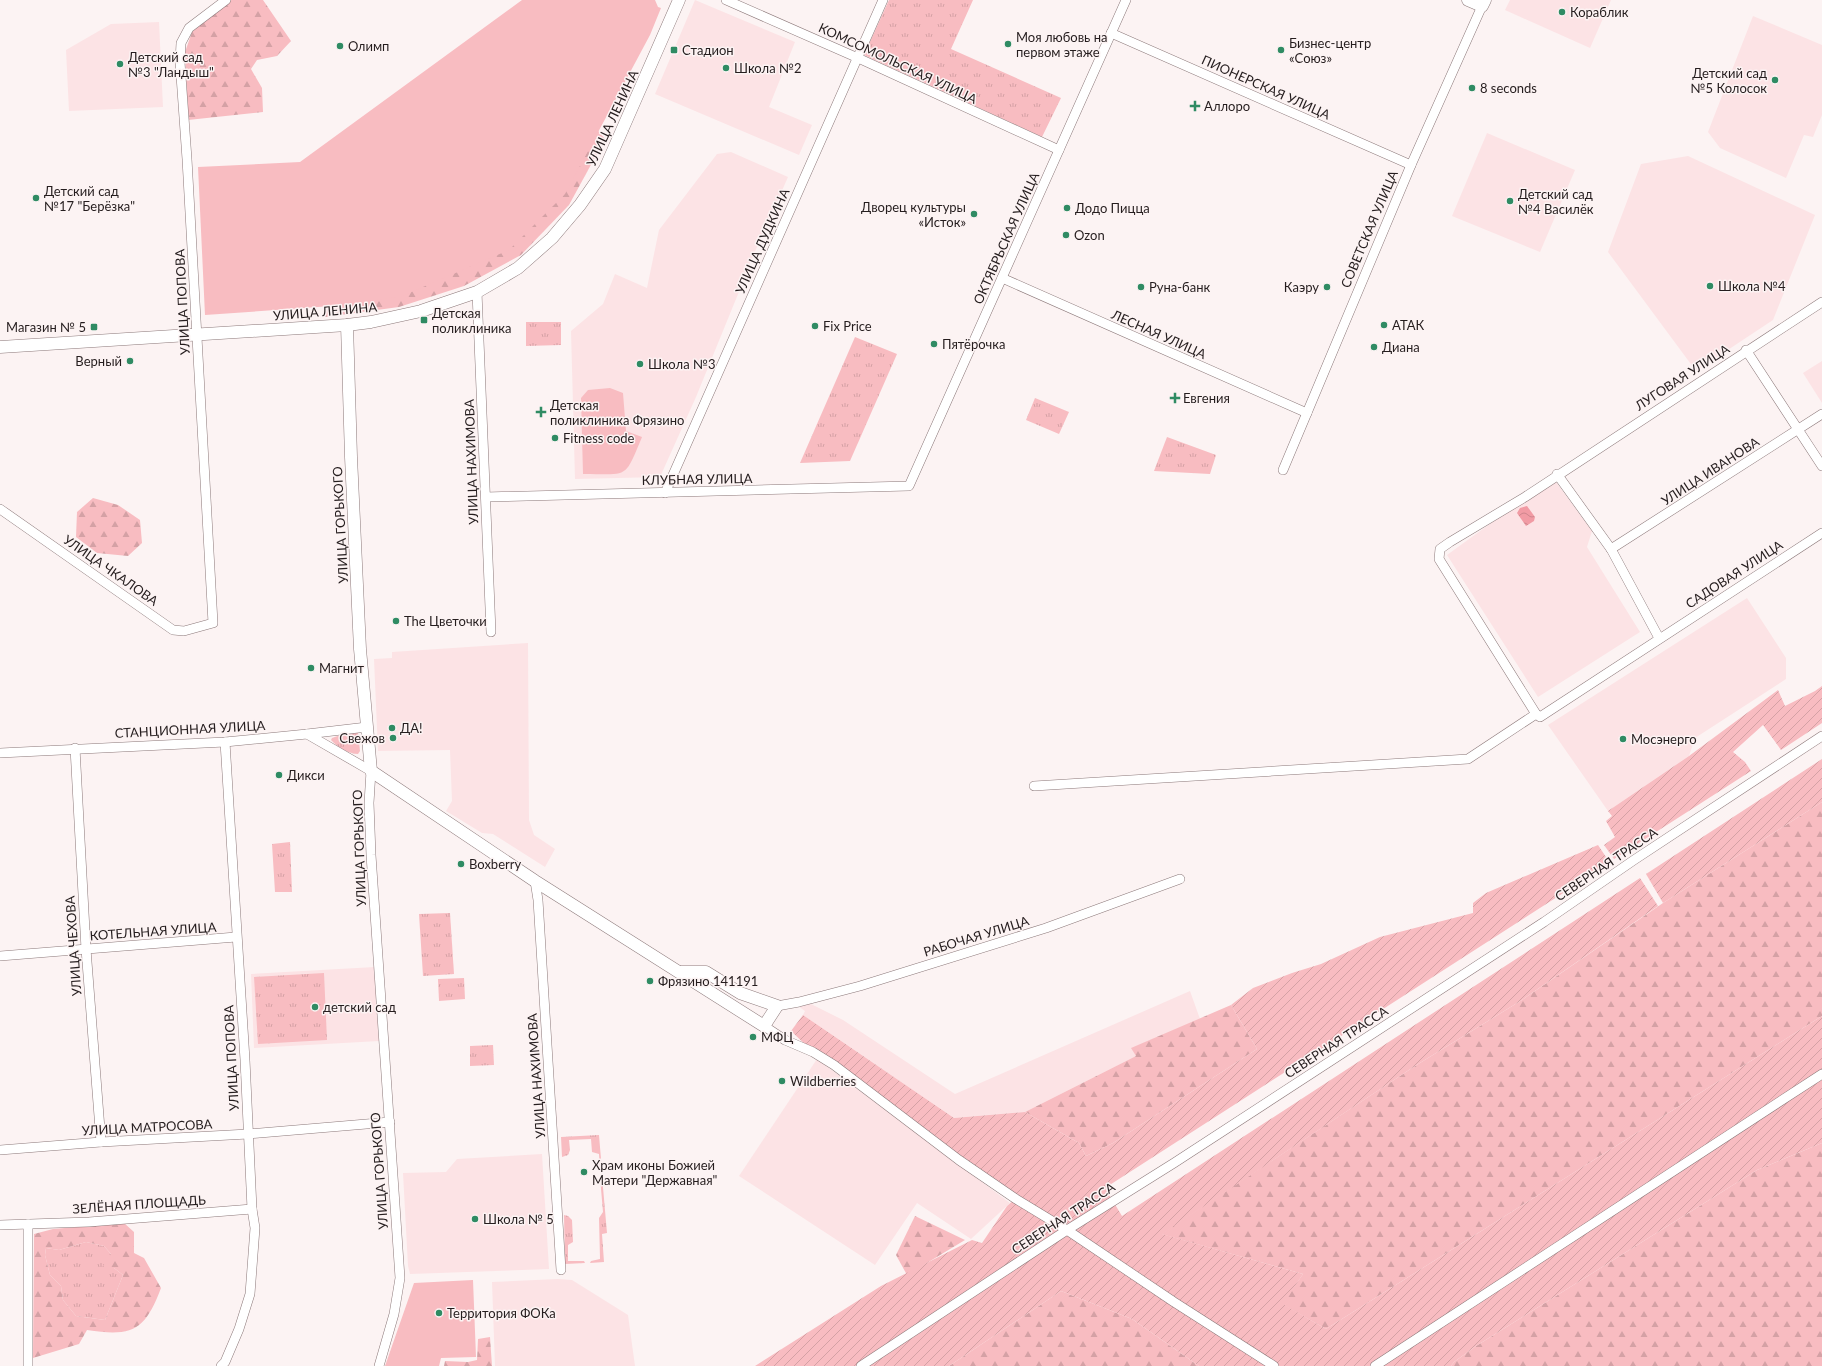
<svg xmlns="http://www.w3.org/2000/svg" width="1822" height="1366" viewBox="0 0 1822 1366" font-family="Lato,sans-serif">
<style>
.built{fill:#fce3e5}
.grass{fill:url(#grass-tufts)}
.forest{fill:url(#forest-firs);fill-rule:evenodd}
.garden{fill:url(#garden-furrows)}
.pitch{fill:#f8bcc1}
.water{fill:url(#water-waves)}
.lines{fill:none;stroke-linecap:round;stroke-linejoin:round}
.minor-casing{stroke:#8c797a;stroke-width:10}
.tertiary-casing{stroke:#8c797a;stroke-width:13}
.minor{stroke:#fff;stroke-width:9}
.tertiary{stroke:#fff;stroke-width:12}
.poi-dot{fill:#2f8b63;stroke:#fcf3f3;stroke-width:1.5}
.labels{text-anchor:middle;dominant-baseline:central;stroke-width:3;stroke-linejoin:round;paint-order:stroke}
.poi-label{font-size:13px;fill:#251d1e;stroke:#fcf3f3;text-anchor:start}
.street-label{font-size:13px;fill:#251d1e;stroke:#fcf3f3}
</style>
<defs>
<pattern id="grass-tufts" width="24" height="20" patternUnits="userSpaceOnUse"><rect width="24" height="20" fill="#f8bcc1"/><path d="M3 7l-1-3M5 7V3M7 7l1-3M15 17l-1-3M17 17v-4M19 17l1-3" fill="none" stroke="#d4a1a5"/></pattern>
<pattern id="forest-firs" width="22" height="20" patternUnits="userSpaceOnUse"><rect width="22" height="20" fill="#f8bcc1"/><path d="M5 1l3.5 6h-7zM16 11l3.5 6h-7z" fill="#d4a1a5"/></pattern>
<pattern id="garden-furrows" width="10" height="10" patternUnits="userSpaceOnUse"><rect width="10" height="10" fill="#f8bcc1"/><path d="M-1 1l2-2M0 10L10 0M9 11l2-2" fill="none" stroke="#d4a1a5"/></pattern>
<pattern id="water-waves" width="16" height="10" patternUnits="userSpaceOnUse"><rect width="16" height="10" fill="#f19ba4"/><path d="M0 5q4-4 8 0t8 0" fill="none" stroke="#ce858d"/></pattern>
</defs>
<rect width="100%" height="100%" fill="#fcf3f3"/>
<g class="built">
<polygon points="695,0 795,42 769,107 812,125 799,155 655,94"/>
<polygon points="1510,0 1611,0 1590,48 1505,10"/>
<polygon points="1753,16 1822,45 1822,115 1813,137 1804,135 1786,178 1720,148 1708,132"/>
<polygon points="159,22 163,107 69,111 66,50 111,24"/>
<polygon points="1487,133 1575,170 1540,252 1452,216"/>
<polygon points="731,152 788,177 749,265 750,271 745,277 696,397 660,477 575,479 571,331 603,304 615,274 647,288 659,230 717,154"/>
<polygon points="1688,156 1815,215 1773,320 1696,371 1608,252 1641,164"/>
<polygon points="1822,361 1822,403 1803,373"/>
<polygon points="1556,482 1592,531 1587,547 1640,632 1538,697 1447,555 1505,513"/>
<polygon points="1747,598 1786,658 1786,679 1695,738 1689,756 1608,811 1548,725"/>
<polygon points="528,643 529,820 534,835 555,849 545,867 493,834 482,833 446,811 452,801 450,750 378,751 374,659 392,658 392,652"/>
<polygon points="375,967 379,1041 254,1048 251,974"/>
<polygon points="1190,991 1200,1019 1132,1048 1136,1056 1025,1112 954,1118 803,1015 805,1011 798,1006 809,1003 843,1020 955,1094"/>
<polygon points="817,1059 1010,1203 971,1239 917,1203 875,1265 739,1176"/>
<polygon points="542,1154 549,1269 410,1274 408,1266 403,1173 446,1172 457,1159"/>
<polygon points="558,1279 572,1280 628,1315 635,1366 495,1366 492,1282"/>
</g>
<g class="grass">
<polygon points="889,0 973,0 951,49 1061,98 1042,137 864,55"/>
<polygon points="526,322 561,322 561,345 526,346"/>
<polygon points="855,337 897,354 850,461 800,463"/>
<polygon points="1035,398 1069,412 1059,434 1026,420"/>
<polygon points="1167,437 1216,455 1210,474 1154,471"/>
<path d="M 346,733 L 358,733 L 360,751 L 358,754 C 349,754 337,747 331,740 L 332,738 Z"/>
<polygon points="290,842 292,892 275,892 272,844"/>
<polygon points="450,913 454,974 423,976 419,914"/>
<polygon points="324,973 327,1040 258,1044 254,977"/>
<polygon points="464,978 465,999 439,1001 438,979"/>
<polygon points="493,1045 494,1065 470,1066 470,1046"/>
<polygon points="599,1135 602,1171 600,1170 599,1154 592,1152 591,1139 569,1140 570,1150 568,1155 562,1157 561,1137"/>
<polygon points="602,1176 607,1233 602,1234 604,1262 590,1263 591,1261 600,1259 599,1218 603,1212 600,1177"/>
<polygon points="564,1215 568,1216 572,1220 573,1242 568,1245 568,1261 584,1261 585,1263 565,1264"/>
<polygon points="86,1242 104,1246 111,1254 114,1268 123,1275 105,1320 76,1316 63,1300 61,1286 50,1275 45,1255 46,1248 59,1250"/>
</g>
<g class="forest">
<polygon points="229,0 263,0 291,41 277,56 257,60 251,69 262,88 263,112 188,120 185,52 192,32"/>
<polygon points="585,116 605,139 569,205 521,255 464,286 399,307 325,317 323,301"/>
<polygon points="93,498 118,505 140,520 142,543 128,556 97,553 76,537 77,512"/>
<polygon points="1822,802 1822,1016 1326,1329 1282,1304 1303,1274 1161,1234 1415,1066 1522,1000 1663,903"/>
<polygon points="1231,1005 1257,1049 1113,1143 1086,1156 1079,1143 1025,1112 1136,1056 1131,1048"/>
<polygon points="1822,1143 1822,1366 1451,1366 1454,1362 1476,1346 1757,1170"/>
<polygon points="915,1216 965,1240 907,1275 896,1255"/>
<path d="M 124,1223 L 134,1232 L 134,1253 L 144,1258 L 161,1288 C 145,1331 132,1337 87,1330 L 79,1344 L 33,1358 L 34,1234 L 53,1229 ZM 86,1242 L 104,1246 L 111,1254 L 103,1266 L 114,1268 L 123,1275 L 105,1320 L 76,1316 L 63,1300 L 61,1286 L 50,1275 L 45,1255 L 46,1248 L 59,1250 Z"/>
<polygon points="1061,1291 1132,1319 1199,1366 949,1366"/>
<polygon points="490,1337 492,1366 444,1366 445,1361 468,1362 477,1360 478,1339"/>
</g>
<g class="garden">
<polygon points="1822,686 1822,723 1781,750 1763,725 1733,752 1745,762 1751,771 1614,859 1604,845 1615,837 1606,821 1612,816 1608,811 1689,756 1778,690 1785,706 1815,691"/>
<polygon points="1822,759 1822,802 1663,903 1646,874"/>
<polygon points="1598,845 1610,863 1105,1188 1122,1216 1640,878 1658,906 1522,1000 1415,1066 1162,1234 1303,1274 1283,1304 1326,1329 1822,1016 1822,1143 1757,1170 1476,1346 1454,1362 1451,1366 1199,1366 1132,1319 1061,1291 949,1366 755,1366 881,1286 972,1240 982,1243 1007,1206 1015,1199 813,1052 791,1031 803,1015 954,1118 1025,1112 1079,1143 1086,1156 1113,1143 1257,1049 1231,1005 1253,988 1292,973 1321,964 1380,937 1473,913 1473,903 1486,893"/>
</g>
<g class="pitch">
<polygon points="522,0 655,0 658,7 661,8 650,35 565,194 509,250 402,296 346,305 205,315 198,167 300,162"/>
<path d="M 610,388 L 623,393 L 626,431 L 642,437 C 624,480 629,474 583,474 L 581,398 L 588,390 Z"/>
<polygon points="473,1280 476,1357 441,1358 439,1366 385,1366 414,1283"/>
</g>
<polygon class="water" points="1527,506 1535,517 1534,521 1526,526 1517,513 1520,508"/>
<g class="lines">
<defs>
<g id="minor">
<polyline points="726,0 858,58 1059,150"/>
<polyline points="1111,33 1411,165"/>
<polyline points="1002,278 1307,413"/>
<polyline points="477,292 491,632"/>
<polyline points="1822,302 1525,497 1450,542 1440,549 1439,559 1536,714 1540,717 1822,533"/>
<polyline points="1746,350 1822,466"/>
<polyline points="1283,470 1411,165 1482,6"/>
<polyline points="1557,474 1611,549 1659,638"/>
<polyline points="665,493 883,0"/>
<polyline points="486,497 909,486 1126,0"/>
<polyline points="0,509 173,630 184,631 213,623 187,159 180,62 181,43 189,28 226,0"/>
<polyline points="1611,549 1822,414"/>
<polyline points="307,734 367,727"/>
<polyline points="75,748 86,949 101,1142"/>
<polyline points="0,753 225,742 307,734 371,771 369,803 371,855 400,1278 394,1314 379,1366"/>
<polyline points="1034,786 1468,759 1536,714"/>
<polyline points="535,881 538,900 561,1270"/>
<polyline points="0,956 236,937"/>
<polyline points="777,1006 799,1002 860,986 1046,928 1180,879"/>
<polyline points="764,1026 785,1040 813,1052 834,1065 959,1160 1016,1199 1067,1230 1174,1302 1274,1366"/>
<polyline points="0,1150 101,1142 248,1134 390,1122"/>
<polyline points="28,1224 28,1366"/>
<polyline points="0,1225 89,1222 252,1209"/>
<polyline points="221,1366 225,1362 239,1329 250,1294 255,1228 252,1209 245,1060 225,742"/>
<polyline points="861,1366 1067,1230 1174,1163 1544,922 1634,860 1822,736"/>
<polyline points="1375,1366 1822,1074"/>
</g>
<g id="tertiary">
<polyline points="1468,0 1482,6 1485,0"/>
<polyline points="347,325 351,457 360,649 371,771 535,881 764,1026 777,1006 740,993 706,972 681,972"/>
<polyline points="0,347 347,325 371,322 421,311 477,292 518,268 552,238 580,205 605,169 679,0"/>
</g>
</defs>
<use href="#minor" class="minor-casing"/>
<use href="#tertiary" class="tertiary-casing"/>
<use href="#minor" class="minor"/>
<use href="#tertiary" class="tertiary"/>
</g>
<g class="poi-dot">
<circle cx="1562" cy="12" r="4"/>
<circle cx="1008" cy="44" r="4"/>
<circle cx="340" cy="46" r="4"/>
<rect x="670" y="46" width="8" height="8" rx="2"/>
<circle cx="1281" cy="50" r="4"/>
<circle cx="120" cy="64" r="4"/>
<circle cx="726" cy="68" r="4"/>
<circle cx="1775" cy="80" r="4"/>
<circle cx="1472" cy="88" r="4"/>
<path d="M1193 100h4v4h4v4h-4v4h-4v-4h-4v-4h4z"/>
<circle cx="36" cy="198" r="4"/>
<circle cx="1510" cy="201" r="4"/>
<circle cx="1067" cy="208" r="4"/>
<circle cx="974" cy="214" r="4"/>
<circle cx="1066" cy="235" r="4"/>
<circle cx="1710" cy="286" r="4"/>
<circle cx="1141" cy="287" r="4"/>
<circle cx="1327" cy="287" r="4"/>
<rect x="420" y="316" width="8" height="8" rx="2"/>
<circle cx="1384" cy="325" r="4"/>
<circle cx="815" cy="326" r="4"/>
<rect x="90" y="323" width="8" height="8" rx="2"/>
<circle cx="934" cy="344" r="4"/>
<circle cx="1374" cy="347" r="4"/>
<circle cx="130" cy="361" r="4"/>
<circle cx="640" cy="364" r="4"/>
<path d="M1173 392h4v4h4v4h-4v4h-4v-4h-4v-4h4z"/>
<path d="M539 406h4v4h4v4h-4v4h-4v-4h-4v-4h4z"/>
<circle cx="555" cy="438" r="4"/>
<circle cx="396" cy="621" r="4"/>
<circle cx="311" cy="668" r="4"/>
<circle cx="392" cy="728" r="4"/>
<circle cx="393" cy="738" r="4"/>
<circle cx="1623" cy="739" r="4"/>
<circle cx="279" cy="775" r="4"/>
<circle cx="461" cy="864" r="4"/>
<circle cx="650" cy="981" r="4"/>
<circle cx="315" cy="1007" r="4"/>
<circle cx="753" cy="1037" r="4"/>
<circle cx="782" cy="1081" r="4"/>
<circle cx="584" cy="1172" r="4"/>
<circle cx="475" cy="1219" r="4"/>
<circle cx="439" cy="1313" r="4"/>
</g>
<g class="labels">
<g class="poi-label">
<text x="1570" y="12">Кораблик</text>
<text x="1016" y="37">Моя любовь на<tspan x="1016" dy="15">первом этаже</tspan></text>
<text x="1289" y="43">Бизнес-центр<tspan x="1289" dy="15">«Союз»</tspan></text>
<text x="348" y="46">Олимп</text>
<text x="682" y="50">Стадион</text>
<text x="128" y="57">Детский сад<tspan x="128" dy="15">№3 "Ландыш"</tspan></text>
<text x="734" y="68">Школа №2</text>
<text x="1767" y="73" text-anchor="end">Детский сад<tspan x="1767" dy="15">№5 Колосок</tspan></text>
<text x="1480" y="88">8 seconds</text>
<text x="1204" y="106">Аллоро</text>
<text x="44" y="191">Детский сад<tspan x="44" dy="15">№17 "Берёзка"</tspan></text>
<text x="1518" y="194">Детский сад<tspan x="1518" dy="15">№4 Василёк</tspan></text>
<text x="966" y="207" text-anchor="end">Дворец культуры<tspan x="966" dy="15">«Исток»</tspan></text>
<text x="1075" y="208">Додо Пицца</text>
<text x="1074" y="235">Ozon</text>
<text x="1718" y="286">Школа №4</text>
<text x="1149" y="287">Руна-банк</text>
<text x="1319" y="287" text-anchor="end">Каэру</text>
<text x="432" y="313">Детская<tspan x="432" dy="15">поликлиника</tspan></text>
<text x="1392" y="325">АТАК</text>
<text x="823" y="326">Fix Price</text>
<text x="86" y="327" text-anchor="end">Магазин № 5</text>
<text x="942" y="344">Пятёрочка</text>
<text x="1382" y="347">Диана</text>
<text x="122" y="361" text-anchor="end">Верный</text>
<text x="648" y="364">Школа №3</text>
<text x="1183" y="398">Евгения</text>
<text x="550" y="405">Детская<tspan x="550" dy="15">поликлиника Фрязино</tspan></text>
<text x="563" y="438">Fitness code</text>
<text x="404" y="621">The Цветочки</text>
<text x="319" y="668">Магнит</text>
<text x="400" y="728">ДА!</text>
<text x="385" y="738" text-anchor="end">Свежов</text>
<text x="1631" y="739">Мосэнерго</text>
<text x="287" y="775">Дикси</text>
<text x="469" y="864">Boxberry</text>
<text x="658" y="981">Фрязино 141191</text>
<text x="323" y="1007">детский сад</text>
<text x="761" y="1037">МФЦ</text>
<text x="790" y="1081">Wildberriеs</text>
<text x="592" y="1165">Храм иконы Божией<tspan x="592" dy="15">Матери "Державная"</tspan></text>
<text x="483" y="1219">Школа № 5</text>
<text x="447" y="1313">Территория ФОКа</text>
</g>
<g class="street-label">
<text transform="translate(898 63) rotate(25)">КОМСОМОЛЬСКАЯ УЛИЦА</text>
<text transform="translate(1266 87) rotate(24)">ПИОНЕРСКАЯ УЛИЦА</text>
<text transform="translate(612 118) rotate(-65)">УЛИЦА ЛЕНИНА</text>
<text transform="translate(1369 229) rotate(-67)">СОВЕТСКАЯ УЛИЦА</text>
<text transform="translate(1006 238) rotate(-66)">ОКТЯБРЬСКАЯ УЛИЦА</text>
<text transform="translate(762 241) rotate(-66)">УЛИЦА ДУДКИНА</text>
<text transform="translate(182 302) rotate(-93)">УЛИЦА ПОПОВА</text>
<text transform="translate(325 311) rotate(-5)">УЛИЦА ЛЕНИНА</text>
<text transform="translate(1159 334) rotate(24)">ЛЕСНАЯ УЛИЦА</text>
<text transform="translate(1682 377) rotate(-33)">ЛУГОВАЯ УЛИЦА</text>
<text transform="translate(471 462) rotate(-92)">УЛИЦА НАХИМОВА</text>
<text transform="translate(1710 471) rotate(-33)">УЛИЦА ИВАНОВА</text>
<text transform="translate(697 479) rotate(-1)">КЛУБНАЯ УЛИЦА</text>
<text transform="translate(340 525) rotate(-93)">УЛИЦА ГОРЬКОГО</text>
<text transform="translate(111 570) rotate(35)">УЛИЦА ЧКАЛОВА</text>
<text transform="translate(1734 574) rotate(-33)">САДОВАЯ УЛИЦА</text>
<text transform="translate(190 729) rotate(-3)">СТАНЦИОННАЯ УЛИЦА</text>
<text transform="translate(359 848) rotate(-92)">УЛИЦА ГОРЬКОГО</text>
<text transform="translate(1606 864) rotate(-34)">СЕВЕРНАЯ ТРАССА</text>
<text transform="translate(153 931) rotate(-4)">КОТЕЛЬНАЯ УЛИЦА</text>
<text transform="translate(976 936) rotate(-17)">РАБОЧАЯ УЛИЦА</text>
<text transform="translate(73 946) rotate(-94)">УЛИЦА ЧЕХОВА</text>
<text transform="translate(1336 1042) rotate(-33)">СЕВЕРНАЯ ТРАССА</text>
<text transform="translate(231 1058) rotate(-93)">УЛИЦА ПОПОВА</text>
<text transform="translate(536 1076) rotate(-94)">УЛИЦА НАХИМОВА</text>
<text transform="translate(147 1127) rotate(-3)">УЛИЦА МАТРОСОВА</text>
<text transform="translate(379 1171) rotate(-94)">УЛИЦА ГОРЬКОГО</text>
<text transform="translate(139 1204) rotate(-4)">ЗЕЛЁНАЯ ПЛОЩАДЬ</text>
<text transform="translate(1063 1218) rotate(-33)">СЕВЕРНАЯ ТРАССА</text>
</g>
</g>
</svg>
